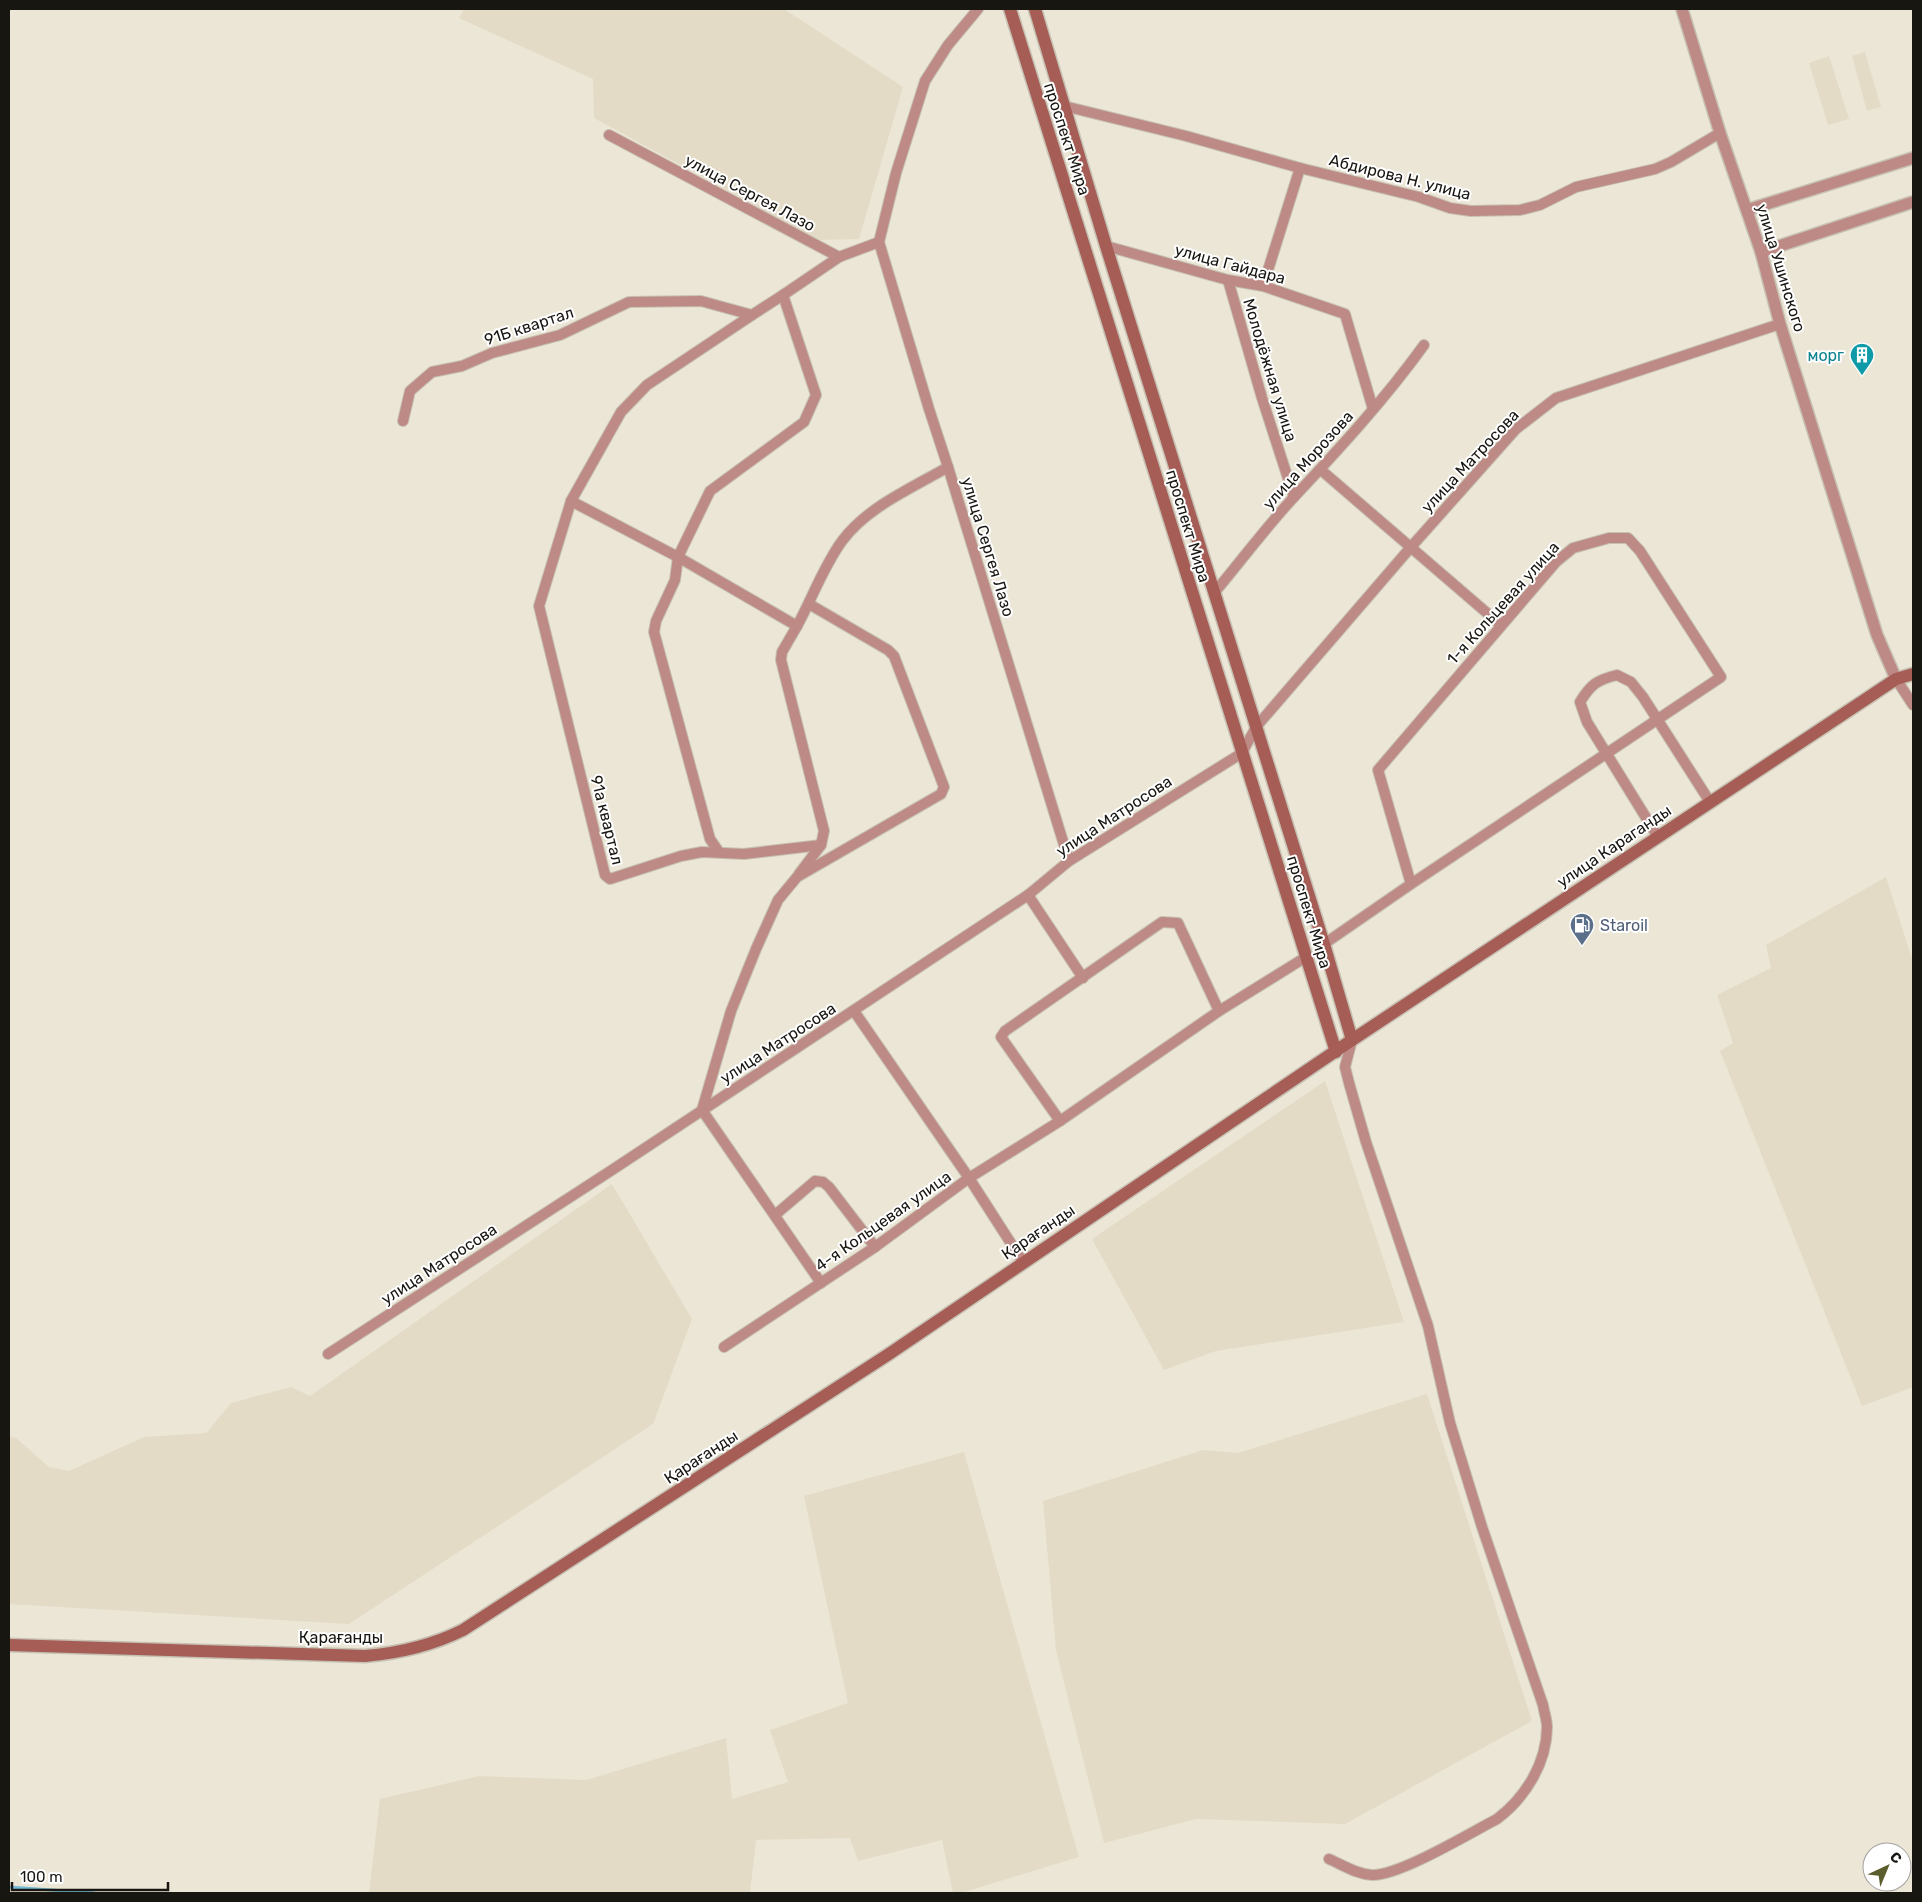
<svg xmlns="http://www.w3.org/2000/svg" width="1922" height="1902" viewBox="0 0 1922 1902" font-family="Rubik,sans-serif">
<style>
.built{fill:#e4dbc6}
.lines{fill:none;stroke-linecap:round;stroke-linejoin:round}
.stream{stroke:#74bbd6;stroke-width:3}
.minor-casing{stroke:#c6c1b3;stroke-width:12}
.tertiary-casing{stroke:#c6c1b3;stroke-width:14}
.secondary-casing{stroke:#c6c1b3;stroke-width:15}
.minor{stroke:#be8a85;stroke-width:10}
.tertiary{stroke:#be8a85;stroke-width:11}
.secondary{stroke:#a55d56;stroke-width:12}
.labels{text-anchor:middle;dominant-baseline:central;stroke-width:4;stroke-linejoin:round;paint-order:stroke}
.street-label{font-size:16px;fill:#181611;stroke:#fff}
.culture-label{font-size:16px;fill:#0d838f;stroke:#fff;text-anchor:end}
.service-label{font-size:16px;fill:#4e5e75;stroke:#fff;text-anchor:start}
</style>
<rect width="100%" height="100%" fill="#ece6d7"/>
<g class="built">
<polygon points="464,9 784,9 903,87 859,239 819,240 594,118 593,79 459,18"/>
<polygon points="1865,52 1881,107 1867,111 1852,56"/>
<polygon points="1829,56 1849,119 1828,125 1809,63"/>
<polygon points="1886,877 1913,962 1913,1387 1862,1406 1720,1051 1733,1043 1717,995 1771,968 1766,945"/>
<polygon points="1325,1081 1404,1322 1216,1351 1164,1370 1092,1239"/>
<polygon points="612,1184 692,1319 653,1424 349,1624 9,1604 9,1437 16,1438 49,1467 69,1471 144,1437 206,1433 231,1403 291,1387 310,1396"/>
<polygon points="1427,1394 1532,1721 1345,1824 1196,1819 1104,1843 1056,1650 1043,1501 1203,1450 1238,1453"/>
<polygon points="964,1452 1079,1857 961,1893 953,1893 942,1840 858,1861 850,1838 756,1840 750,1893 369,1893 380,1799 479,1776 586,1780 726,1738 732,1799 788,1782 770,1730 848,1703 804,1496"/>
</g>
<g class="lines">
<polyline class="stream" points="9,1887 94,1893"/>
<defs>
<g id="minor">
<polyline points="1064,106 1186,136 1300,168 1419,197 1450,208 1471,211 1520,210 1540,205 1576,187 1655,169 1671,162 1720,133"/>
<polyline points="609,135 839,257 879,242 929,409 948,467 1069,861"/>
<polyline points="879,242 896,173 925,81 948,45 978,9"/>
<polyline points="1106,246 1228,280 1263,286 1345,314 1373,409"/>
<polyline points="1228,280 1262,398 1294,497"/>
<polyline points="1263,286 1300,168"/>
<polyline points="783,295 839,257"/>
<polyline points="752,315 647,385 621,412 571,501 539,606 605,875 610,879 681,856 702,852 744,854 821,845"/>
<polyline points="403,421 410,391 432,372 462,366 492,353 560,335 629,302 701,301 752,315 783,295 816,395 804,422 710,491 678,557 675,580 656,621 654,632 710,839 719,852"/>
<polyline points="1321,470 1501,625"/>
<path d="M 571,501 L 678,557 L 797,626 C 812,599 823,567 842,541 C 867,507 912,488 948,467"/>
<path d="M 1214,593 C 1241,561 1266,527 1295,496 C 1340,448 1385,399 1424,345"/>
<polyline points="809,604 888,650 894,656 944,787 941,794 797,877 778,900 756,949 731,1011 702,1110 821,1283"/>
<polyline points="797,626 782,652 781,660 824,831 821,845 799,874"/>
<polyline points="1896,679 1913,705"/>
<path d="M 1658,837 L 1587,722 L 1580,702 C 1591,684 1597,680 1617,675 L 1631,682 L 1643,697 L 1710,802"/>
<polyline points="1028,895 1083,978"/>
<polyline points="1324,944 1411,884 1721,677 1640,551 1628,538 1609,538 1573,548 1556,562 1378,770 1411,884"/>
<polyline points="854,1011 969,1178 1023,1262"/>
<polyline points="1060,1121 1001,1037 1005,1031 1162,922 1178,923 1219,1011"/>
<polyline points="775,1215 815,1181 823,1182 829,1187 875,1247"/>
<polyline points="724,1347 875,1247 969,1178 1060,1121 1219,1011 1306,957"/>
<polyline points="328,1354 612,1170 1028,895 1069,861 1242,753 1256,727 1411,547 1516,429 1556,398 1780,324"/>
<path d="M 1329,1859 C 1343,1865 1356,1874 1372,1875 C 1399,1876 1470,1833 1497,1819 C 1525,1798 1547,1763 1547,1727 C 1547,1720 1544,1712 1543,1705 L 1482,1527 L 1450,1423 L 1428,1326 L 1366,1142 L 1349,1083 L 1345,1067 L 1352,1040"/>
</g>
<g id="tertiary">
<polyline points="1682,9 1720,133 1761,252 1780,324 1877,635 1896,679"/>
<polyline points="1747,210 1913,158"/>
<polyline points="1761,252 1913,202"/>
</g>
<g id="secondary">
<polyline points="1010,9 1336,1052"/>
<polyline points="1035,9 1106,246 1324,944 1352,1040"/>
<path d="M 9,1645 L 365,1656 C 400,1653 431,1646 463,1630 L 889,1354 L 1352,1040 L 1863,701 L 1896,679 L 1913,674"/>
</g>
</defs>
<use href="#minor" class="minor-casing"/>
<use href="#tertiary" class="tertiary-casing"/>
<use href="#secondary" class="secondary-casing"/>
<use href="#minor" class="minor"/>
<use href="#tertiary" class="tertiary"/>
<use href="#secondary" class="secondary"/>
</g>
<defs>
<symbol id="building-pin" viewBox="-11 -11 22 30"><path d="M0 17L-7.5 6A9.5 9.5 0 1 1 7.5 6Z" fill="#0f9aa8" stroke="#fff"/><path d="M-4-6H4V6H1V3H-1V6H-4ZM-2.5-4.3h1.7v1.8h-1.7ZM.8-4.3h1.7v1.8H.8ZM-2.5-1h1.7V.8h-1.7ZM.8-1h1.7V.8H.8Z" fill="#fff"/></symbol>
<symbol id="fuel-pin" viewBox="-11 -11 22 30"><path d="M0 17L-7.5 6A9.5 9.5 0 1 1 7.5 6Z" fill="#5c6f8a" stroke="#fff"/><path d="M-5.5-6h7V0h2V4h1.3V-2.5L3-4.5l.8-.8L6-3V5H2.5V1h-1V6h-7ZM-4.2-4.7v3.2H.2V-4.7Z" fill="#fff"/></symbol>
</defs>
<g fill-rule="evenodd">
<use href="#building-pin" x="1848" y="341" width="28" height="38"/>
<use href="#fuel-pin" x="1568" y="911" width="28" height="38"/>
</g>
<g class="labels">
<g class="street-label">
<text transform="translate(1067 139) rotate(72)">проспект Мира</text>
<text transform="translate(1400 177) rotate(14)">Абдирова Н. улица</text>
<text transform="translate(750 193) rotate(28)">улица Сергея Лазо</text>
<text transform="translate(1230 264) rotate(15)">улица Гайдара</text>
<text transform="translate(1781 268) rotate(73)">улица Ушинского</text>
<text transform="translate(529 326) rotate(-18)">91Б квартал</text>
<text transform="translate(1270 370) rotate(73)">Молодёжная улица</text>
<text transform="translate(1308 460) rotate(-48)">улица Морозова</text>
<text transform="translate(1470 461) rotate(-47)">улица Матросова</text>
<text transform="translate(1188 526) rotate(73)">проспект Мира</text>
<text transform="translate(988 547) rotate(73)">улица Сергея Лазо</text>
<text transform="translate(1503 603) rotate(-48)">1-я Кольцевая улица</text>
<text transform="translate(1114 816) rotate(-33)">улица Матросова</text>
<text transform="translate(607 820) rotate(76)">91а квартал</text>
<text transform="translate(1614 846) rotate(-34)">улица Караганды</text>
<text transform="translate(1309 912) rotate(73)">проспект Мира</text>
<text transform="translate(778 1043) rotate(-33)">улица Матросова</text>
<text transform="translate(883 1221) rotate(-35)">4-я Кольцевая улица</text>
<text transform="translate(1038 1232) rotate(-34)">Қарағанды</text>
<text transform="translate(439 1264) rotate(-33)">улица Матросова</text>
<text transform="translate(701 1457) rotate(-33)">Қарағанды</text>
<text x="341" y="1637">Қарағанды</text>
</g>
<g class="culture-label">
<text x="1844" y="355">морг</text>
</g>
<g class="service-label">
<text x="1600" y="925">Staroil</text>
</g>
</g>
<rect width="1922" height="1902" fill="none" stroke="#181611" stroke-width="20"/>
<g transform="translate(1887 1867) rotate(44)"><circle r="24" fill="#ffffff" stroke="#a3a2a0"/>
<path d="M0-4L9 19L0 12L-9 19Z" fill="#5b5e2c"/>
<text y="-8" font-size="14" font-weight="bold" text-anchor="middle" fill="#181611">С</text>
</g>
<path d="M12 1882v8h156v-8" fill="none" stroke="#181611" stroke-width="2.5"/>
<text x="20" y="1882" font-size="15" fill="#181611" stroke="#ffffff" stroke-width="4" paint-order="stroke">100 m</text>
</svg>
